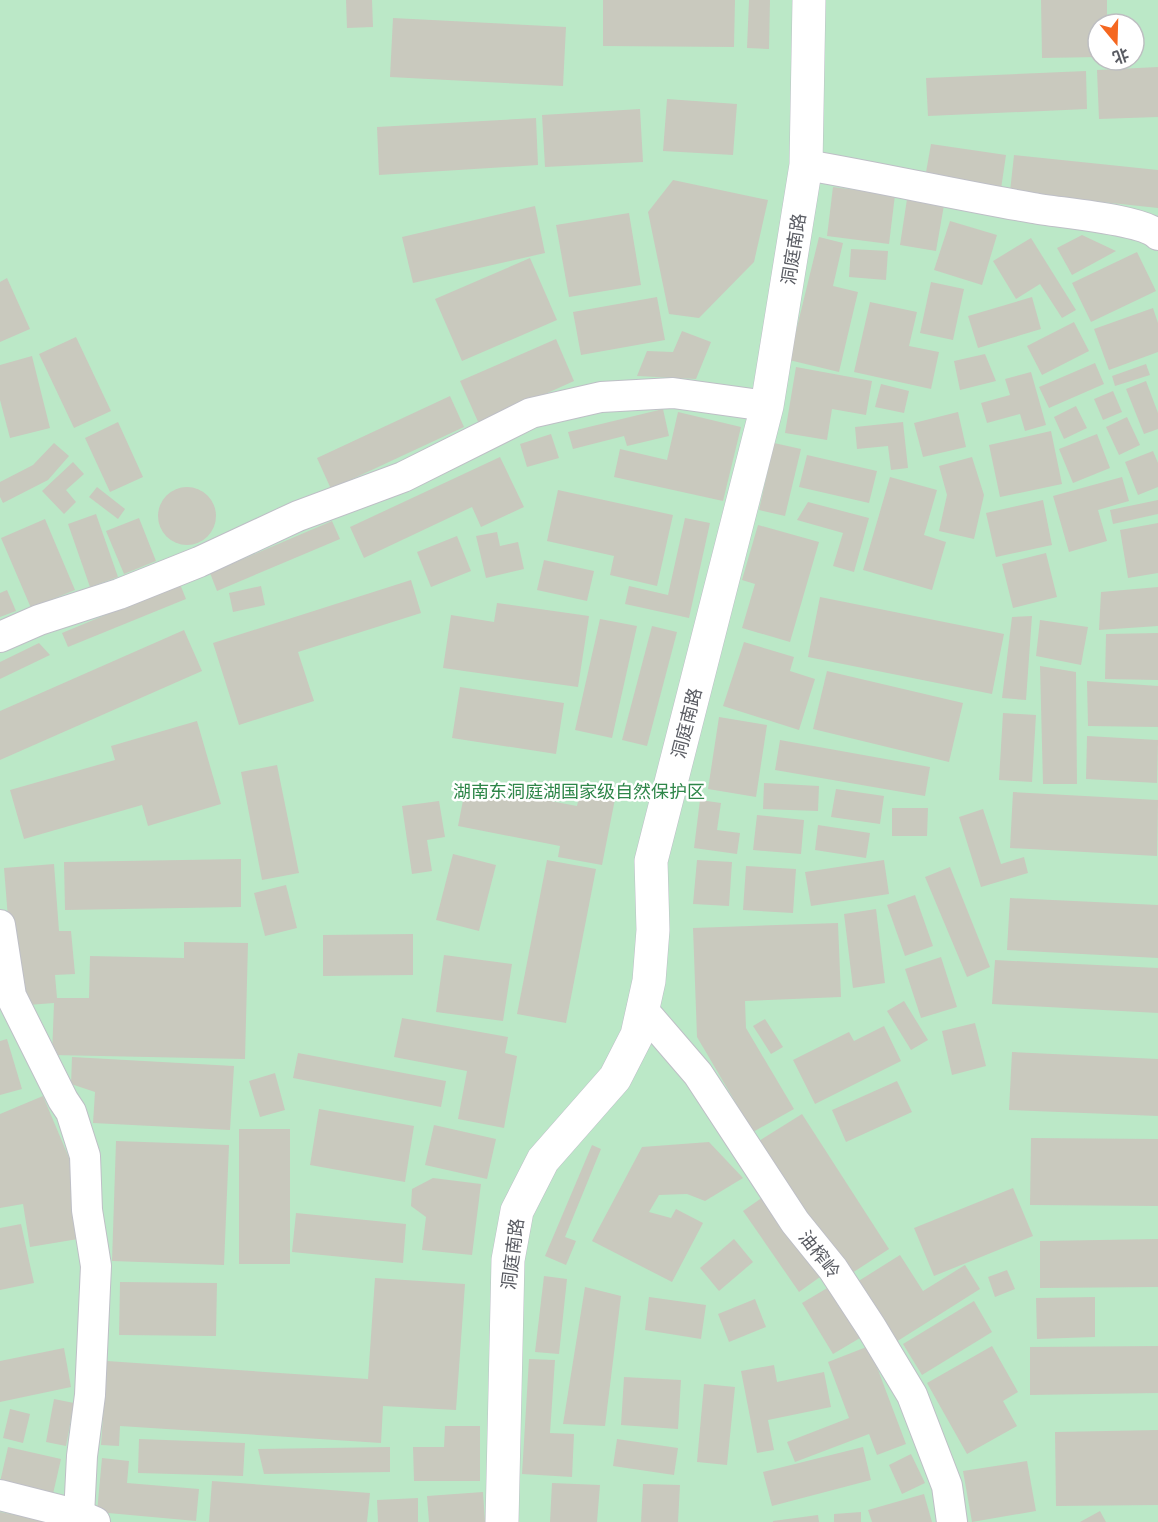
<svg xmlns="http://www.w3.org/2000/svg" width="1158" height="1522" viewBox="0 0 1158 1522" font-family="'Golos Text','Noto Sans SC',sans-serif">
<style>
.green{fill:#bbe8c7;fill-rule:evenodd}
.building{fill:#c9c9be}
.lines{fill:none;stroke-linecap:round;stroke-linejoin:round}
.street-casing{stroke:#bebfc6;stroke-width:32}
.secondary-casing{stroke:#bebfc8;stroke-width:34}
.street{stroke:#fff;stroke-width:30}
.secondary{stroke:#fff;stroke-width:33}
.labels{text-anchor:middle;dominant-baseline:central;stroke-width:5;stroke-linejoin:round;paint-order:stroke}
.street-label{font-size:18px;fill:#5a5c63;stroke:#fff}
.park-label{font-size:18px;fill:#2e8649;stroke:#fff}
</style>
<rect width="100%" height="100%" fill="#eeeee1"/>
<path class="green" d="M 0,0 L 1158,0 L 1158,1522 L 0,1522 ZM 1098,24 L 1134,24 L 1134,60 L 1098,60 Z"/>
<g class="building">
<polygon points="346,0 372,0 373,27 347,28"/>
<polygon points="603,0 735,0 734,47 603,46"/>
<polygon points="749,0 770,0 769,49 747,48"/>
<polygon points="1041,0 1107,0 1107,24 1098,24 1098,57 1042,58"/>
<polygon points="393,18 566,27 563,86 390,77"/>
<polygon points="1158,67 1158,117 1099,119 1097,70"/>
<polygon points="1086,71 1087,109 928,116 926,78"/>
<polygon points="667,99 737,104 733,155 663,151"/>
<polygon points="640,109 643,162 545,167 542,115"/>
<polygon points="536,118 538,165 379,175 377,127"/>
<polygon points="931,144 1006,155 1001,189 925,178"/>
<polygon points="1014,155 1158,170 1158,208 1010,192"/>
<polygon points="673,180 768,200 754,262 699,318 669,314 648,212"/>
<polygon points="833,187 895,195 889,244 827,236"/>
<polygon points="907,199 944,205 936,251 900,245"/>
<polygon points="535,206 545,253 413,283 402,237"/>
<polygon points="629,213 641,285 569,297 556,225"/>
<polygon points="950,221 997,235 982,285 934,270"/>
<polygon points="1082,235 1116,251 1072,275 1057,248"/>
<polygon points="819,237 843,243 833,286 858,292 839,372 789,360"/>
<polygon points="1031,238 1076,310 1062,318 1040,284 1016,299 993,261"/>
<polygon points="851,249 888,251 886,280 849,277"/>
<polygon points="1137,252 1156,291 1091,322 1072,283"/>
<polygon points="530,258 557,320 462,361 435,299"/>
<polygon points="7,278 30,329 0,342 0,282"/>
<polygon points="931,282 964,289 953,340 920,333"/>
<polygon points="657,297 665,340 581,355 573,312"/>
<polygon points="1032,297 1041,329 978,348 968,316"/>
<polygon points="870,302 917,312 909,346 939,352 931,389 854,372"/>
<polygon points="1153,308 1158,323 1158,352 1109,370 1094,329"/>
<polygon points="1074,322 1089,351 1042,375 1027,346"/>
<polygon points="682,331 711,342 696,379 637,376 647,351 673,352"/>
<polygon points="76,337 111,411 74,428 39,354"/>
<polygon points="556,339 574,381 479,424 460,381"/>
<polygon points="985,354 996,381 960,390 954,361"/>
<polygon points="32,356 50,428 10,438 0,400 0,365"/>
<polygon points="1095,363 1104,384 1049,408 1039,387"/>
<polygon points="1146,364 1150,375 1115,386 1112,376"/>
<polygon points="796,367 872,381 866,415 832,409 827,440 785,433"/>
<polygon points="1031,372 1046,425 1025,431 1020,414 987,423 981,403 1010,395 1005,379"/>
<polygon points="1146,381 1158,413 1158,429 1144,434 1126,389"/>
<polygon points="881,384 909,391 904,413 875,407"/>
<polygon points="1113,391 1122,412 1103,420 1094,399"/>
<polygon points="450,396 464,427 331,489 317,458"/>
<polygon points="1076,406 1087,428 1064,439 1054,417"/>
<polygon points="663,409 669,436 627,446 624,436 573,449 568,432"/>
<polygon points="678,412 741,427 723,501 614,477 620,449 667,460"/>
<polygon points="958,412 966,447 923,457 914,423"/>
<polygon points="1127,417 1140,445 1119,455 1106,427"/>
<polygon points="118,422 143,477 110,492 85,438"/>
<polygon points="903,422 908,468 891,470 888,446 857,449 855,427"/>
<polygon points="1051,431 1062,484 1000,497 989,445"/>
<polygon points="551,434 559,458 527,467 520,444"/>
<polygon points="1097,434 1110,468 1073,483 1059,449"/>
<polygon points="54,443 69,456 48,480 3,503 0,497 0,482 33,465"/>
<polygon points="774,443 801,449 785,516 759,510"/>
<polygon points="1153,451 1158,463 1158,487 1138,495 1125,462"/>
<polygon points="807,455 877,471 869,503 799,487"/>
<polygon points="500,457 524,507 481,527 472,507 364,558 350,527"/>
<polygon points="972,457 984,495 974,539 939,531 947,495 939,466"/>
<polygon points="73,462 84,474 66,490 76,502 64,514 42,491"/>
<polygon points="890,477 937,490 924,535 946,542 932,590 863,570"/>
<polygon points="1122,477 1129,501 1098,510 1107,541 1069,552 1053,496"/>
<circle cx="187" cy="516" r="29"/>
<polygon points="97,487 125,509 118,519 89,497"/>
<polygon points="558,490 673,515 657,586 610,575 614,556 547,541"/>
<polygon points="1043,500 1052,545 996,557 986,513"/>
<polygon points="1158,500 1158,514 1113,524 1110,510"/>
<polygon points="808,502 869,518 854,572 833,566 843,533 797,520"/>
<polygon points="96,514 118,577 90,587 68,524"/>
<polygon points="139,518 156,561 124,574 106,531"/>
<polygon points="685,518 710,523 689,618 625,604 629,586 668,595"/>
<polygon points="45,519 75,590 31,608 1,538"/>
<polygon points="332,521 340,539 217,591 210,573"/>
<polygon points="1158,523 1158,573 1128,578 1120,530"/>
<polygon points="758,525 819,542 790,642 742,628 755,584 742,580"/>
<polygon points="497,532 500,546 518,542 524,569 486,578 476,536"/>
<polygon points="457,536 471,571 431,587 417,552"/>
<polygon points="1046,553 1057,597 1013,608 1002,564"/>
<polygon points="544,560 594,571 587,601 537,590"/>
<polygon points="411,580 421,613 298,652 314,701 239,725 213,643"/>
<polygon points="180,584 186,599 68,647 62,633"/>
<polygon points="261,586 265,605 233,612 229,593"/>
<polygon points="1158,587 1158,626 1099,630 1101,592"/>
<polygon points="7,590 16,611 0,617 0,593"/>
<polygon points="820,597 1004,634 992,694 808,657"/>
<polygon points="497,603 589,616 578,687 443,668 451,615 494,622"/>
<polygon points="1032,616 1026,700 1002,698 1012,617"/>
<polygon points="600,619 637,626 612,738 575,730"/>
<polygon points="1040,620 1088,627 1081,665 1036,656"/>
<polygon points="652,626 677,632 647,746 622,740"/>
<polygon points="184,630 202,671 0,760 0,711"/>
<polygon points="1158,633 1158,680 1105,679 1106,634"/>
<polygon points="744,642 794,657 790,671 815,679 799,730 723,706"/>
<polygon points="39,643 50,655 0,679 0,662"/>
<polygon points="1040,666 1076,672 1077,784 1043,784"/>
<polygon points="827,671 963,703 949,762 813,729"/>
<polygon points="1087,681 1158,686 1158,727 1088,726"/>
<polygon points="460,687 564,703 556,754 452,738"/>
<polygon points="1003,713 1036,715 1032,782 999,780"/>
<polygon points="719,717 767,725 756,797 708,789"/>
<polygon points="197,721 221,804 148,826 142,805 24,839 10,790 115,760 111,746"/>
<polygon points="1087,736 1158,740 1157,783 1086,779"/>
<polygon points="780,740 930,767 925,796 775,770"/>
<polygon points="277,765 299,873 262,880 241,772"/>
<polygon points="764,783 819,786 818,811 763,809"/>
<polygon points="466,785 577,806 580,792 615,799 602,865 558,857 560,846 458,826"/>
<polygon points="836,789 884,796 880,824 831,817"/>
<polygon points="1013,792 1158,800 1157,856 1010,848"/>
<polygon points="700,800 721,803 717,830 740,833 737,854 694,848"/>
<polygon points="439,801 445,837 427,840 432,871 412,874 402,806"/>
<polygon points="892,808 928,808 927,836 892,836"/>
<polygon points="983,809 1001,864 1024,857 1028,873 981,887 959,817"/>
<polygon points="757,815 804,820 801,854 753,850"/>
<polygon points="818,825 870,833 866,858 815,850"/>
<polygon points="453,854 496,865 479,931 436,920"/>
<polygon points="241,859 241,907 65,910 64,862"/>
<polygon points="547,860 596,869 566,1023 517,1014"/>
<polygon points="697,860 732,862 729,906 693,904"/>
<polygon points="884,860 889,894 811,906 805,872"/>
<polygon points="54,864 59,931 71,931 75,974 55,975 57,998 89,998 90,956 184,958 184,942 248,943 245,1059 52,1055 54,1003 15,1006 4,868"/>
<polygon points="746,866 796,869 793,913 743,910"/>
<polygon points="950,867 990,967 967,977 925,877"/>
<polygon points="286,885 297,928 265,936 254,893"/>
<polygon points="915,895 933,946 905,956 887,905"/>
<polygon points="1010,898 1158,905 1158,958 1007,950"/>
<polygon points="876,909 885,983 853,988 844,914"/>
<polygon points="838,923 841,997 745,1001 746,1028 794,1109 753,1132 697,1037 693,928"/>
<polygon points="413,934 413,975 323,976 323,935"/>
<polygon points="444,955 512,964 503,1021 436,1012"/>
<polygon points="941,957 957,1007 921,1018 905,969"/>
<polygon points="995,960 1158,968 1158,1013 992,1004"/>
<polygon points="904,1001 928,1040 911,1050 887,1011"/>
<polygon points="402,1018 508,1037 505,1053 517,1056 504,1128 458,1119 467,1071 394,1057"/>
<polygon points="765,1019 783,1047 771,1054 753,1026"/>
<polygon points="975,1023 986,1066 952,1075 942,1031"/>
<polygon points="884,1026 901,1061 815,1104 793,1060 849,1032 854,1041"/>
<polygon points="7,1039 22,1089 0,1095 0,1041"/>
<polygon points="1012,1052 1158,1059 1158,1116 1009,1110"/>
<polygon points="298,1053 446,1081 441,1107 293,1078"/>
<polygon points="72,1057 234,1066 230,1130 93,1123 95,1092 71,1084"/>
<polygon points="275,1073 285,1110 260,1117 249,1081"/>
<polygon points="897,1081 912,1112 846,1142 832,1110"/>
<polygon points="43,1096 72,1165 84,1238 30,1247 23,1204 0,1208 0,1114"/>
<polygon points="319,1109 414,1126 405,1182 310,1165"/>
<polygon points="802,1114 889,1249 846,1277 759,1141"/>
<polygon points="434,1125 496,1139 487,1179 425,1165"/>
<rect x="239" y="1129" width="51" height="135"/>
<polygon points="1031,1138 1158,1139 1158,1206 1030,1205"/>
<polygon points="116,1141 229,1145 224,1265 112,1261"/>
<polygon points="709,1142 743,1178 705,1201 687,1194 659,1195 649,1212 671,1218 676,1209 703,1223 672,1282 592,1241 642,1147"/>
<polygon points="592,1145 601,1149 565,1237 576,1241 566,1265 545,1256"/>
<polygon points="433,1178 481,1184 472,1255 422,1250 426,1217 411,1206 412,1189"/>
<polygon points="1013,1188 1033,1236 934,1276 914,1228"/>
<polygon points="763,1197 820,1277 799,1292 743,1211"/>
<polygon points="296,1213 406,1224 403,1263 292,1252"/>
<polygon points="21,1224 34,1283 0,1290 0,1228"/>
<polygon points="734,1239 753,1262 719,1291 700,1268"/>
<polygon points="1158,1239 1158,1287 1040,1288 1040,1241"/>
<polygon points="900,1255 923,1291 965,1265 980,1289 896,1342 857,1282"/>
<polygon points="1007,1270 1015,1289 995,1297 988,1277"/>
<polygon points="544,1276 567,1279 559,1354 535,1352"/>
<polygon points="375,1278 465,1284 456,1410 383,1406 381,1443 120,1426 119,1446 101,1445 107,1361 368,1379"/>
<polygon points="120,1282 217,1283 216,1336 119,1335"/>
<polygon points="585,1287 621,1296 605,1426 563,1424"/>
<polygon points="829,1287 860,1338 833,1354 802,1303"/>
<polygon points="649,1297 706,1305 701,1339 645,1330"/>
<polygon points="1095,1297 1095,1337 1037,1339 1036,1298"/>
<polygon points="755,1299 766,1327 729,1342 718,1314"/>
<polygon points="974,1301 992,1332 922,1375 903,1344"/>
<polygon points="869,1346 906,1444 877,1455 869,1434 795,1462 787,1442 849,1418 828,1362"/>
<polygon points="992,1346 1018,1392 1003,1401 1017,1426 967,1454 927,1383"/>
<polygon points="1158,1346 1158,1393 1030,1395 1030,1347"/>
<polygon points="64,1348 71,1387 0,1402 0,1361"/>
<polygon points="529,1359 555,1360 550,1433 574,1434 572,1477 522,1474"/>
<polygon points="774,1365 777,1382 824,1372 831,1407 768,1420 774,1450 757,1453 741,1371"/>
<polygon points="624,1377 681,1380 678,1429 621,1425"/>
<polygon points="704,1384 735,1387 727,1465 697,1462"/>
<polygon points="54,1399 74,1403 66,1446 46,1442"/>
<polygon points="10,1409 30,1414 23,1443 3,1438"/>
<polygon points="445,1426 480,1426 480,1481 414,1481 413,1447 444,1447"/>
<polygon points="1158,1430 1158,1505 1056,1506 1055,1432"/>
<polygon points="139,1439 245,1443 243,1476 138,1473"/>
<polygon points="617,1439 678,1448 674,1475 613,1466"/>
<polygon points="8,1447 61,1459 53,1494 0,1482"/>
<polygon points="390,1447 390,1472 264,1474 258,1449"/>
<polygon points="863,1447 871,1480 772,1506 763,1472"/>
<polygon points="911,1454 925,1483 902,1494 889,1465"/>
<polygon points="102,1458 129,1461 127,1483 199,1489 196,1521 97,1512"/>
<polygon points="1027,1461 1036,1511 972,1522 963,1471"/>
<polygon points="212,1481 370,1493 367,1522 209,1522"/>
<polygon points="552,1483 600,1485 597,1522 550,1522"/>
<polygon points="643,1484 680,1485 678,1522 641,1522"/>
<polygon points="483,1492 485,1522 429,1522 427,1496"/>
<polygon points="924,1494 932,1522 872,1522 868,1510"/>
<polygon points="418,1498 418,1522 378,1522 377,1500"/>
<polygon points="1100,1511 1106,1522 1080,1522"/>
<polygon points="0,1512 47,1521 47,1522 0,1522"/>
<polygon points="861,1512 861,1522 834,1522 834,1514"/>
<polygon points="818,1515 819,1522 773,1522 773,1521"/>
</g>
<g class="lines">
<defs>
<g id="street">
<path d="M 806,165 C 882,178 957,195 1033,208 C 1059,213 1142,219 1158,235"/>
<polyline points="0,637 39,620 119,594 199,562 298,516 403,477 531,413 601,397 673,393 767,406"/>
<polyline points="0,925 11,996 63,1100 71,1112 85,1156 87,1210 96,1266 90,1395 82,1456 79,1515"/>
<polyline points="642,1009 698,1074 795,1222 833,1269 871,1327 912,1395 947,1486 952,1522"/>
<polyline points="0,1495 79,1515 95,1522"/>
</g>
<polyline id="secondary" points="502,1522 508,1260 517,1211 543,1160 615,1078 637,1035 649,981 653,930 651,861 767,406 806,165 809,0"/>
</defs>
<use href="#street" class="street-casing"/>
<use href="#secondary" class="secondary-casing"/>
<use href="#street" class="street"/>
<use href="#secondary" class="secondary"/>
</g>
<g class="labels">
<g class="street-label">
<text transform="translate(793 249) rotate(-81)">洞庭南路</text>
<text transform="translate(686 723) rotate(-76)">洞庭南路</text>
<text transform="translate(512 1254) rotate(-83)">洞庭南路</text>
<text transform="translate(820 1254) rotate(52)">油榨岭</text>
</g>
<g class="park-label">
<text x="579" y="791">湖南东洞庭湖国家级自然保护区</text>
</g>
</g>
<g transform="translate(1116 42) rotate(161)"><circle r="28" fill="#ffffff" stroke="#bdbec1" stroke-width="1.5"/>
<path d="M0-4.5L10 22L0 15L-10 22Z" fill="#f56720"/>
<text y="-9" font-size="16" font-weight="bold" text-anchor="middle" fill="#5a5c63">北</text>
</g>
</svg>
